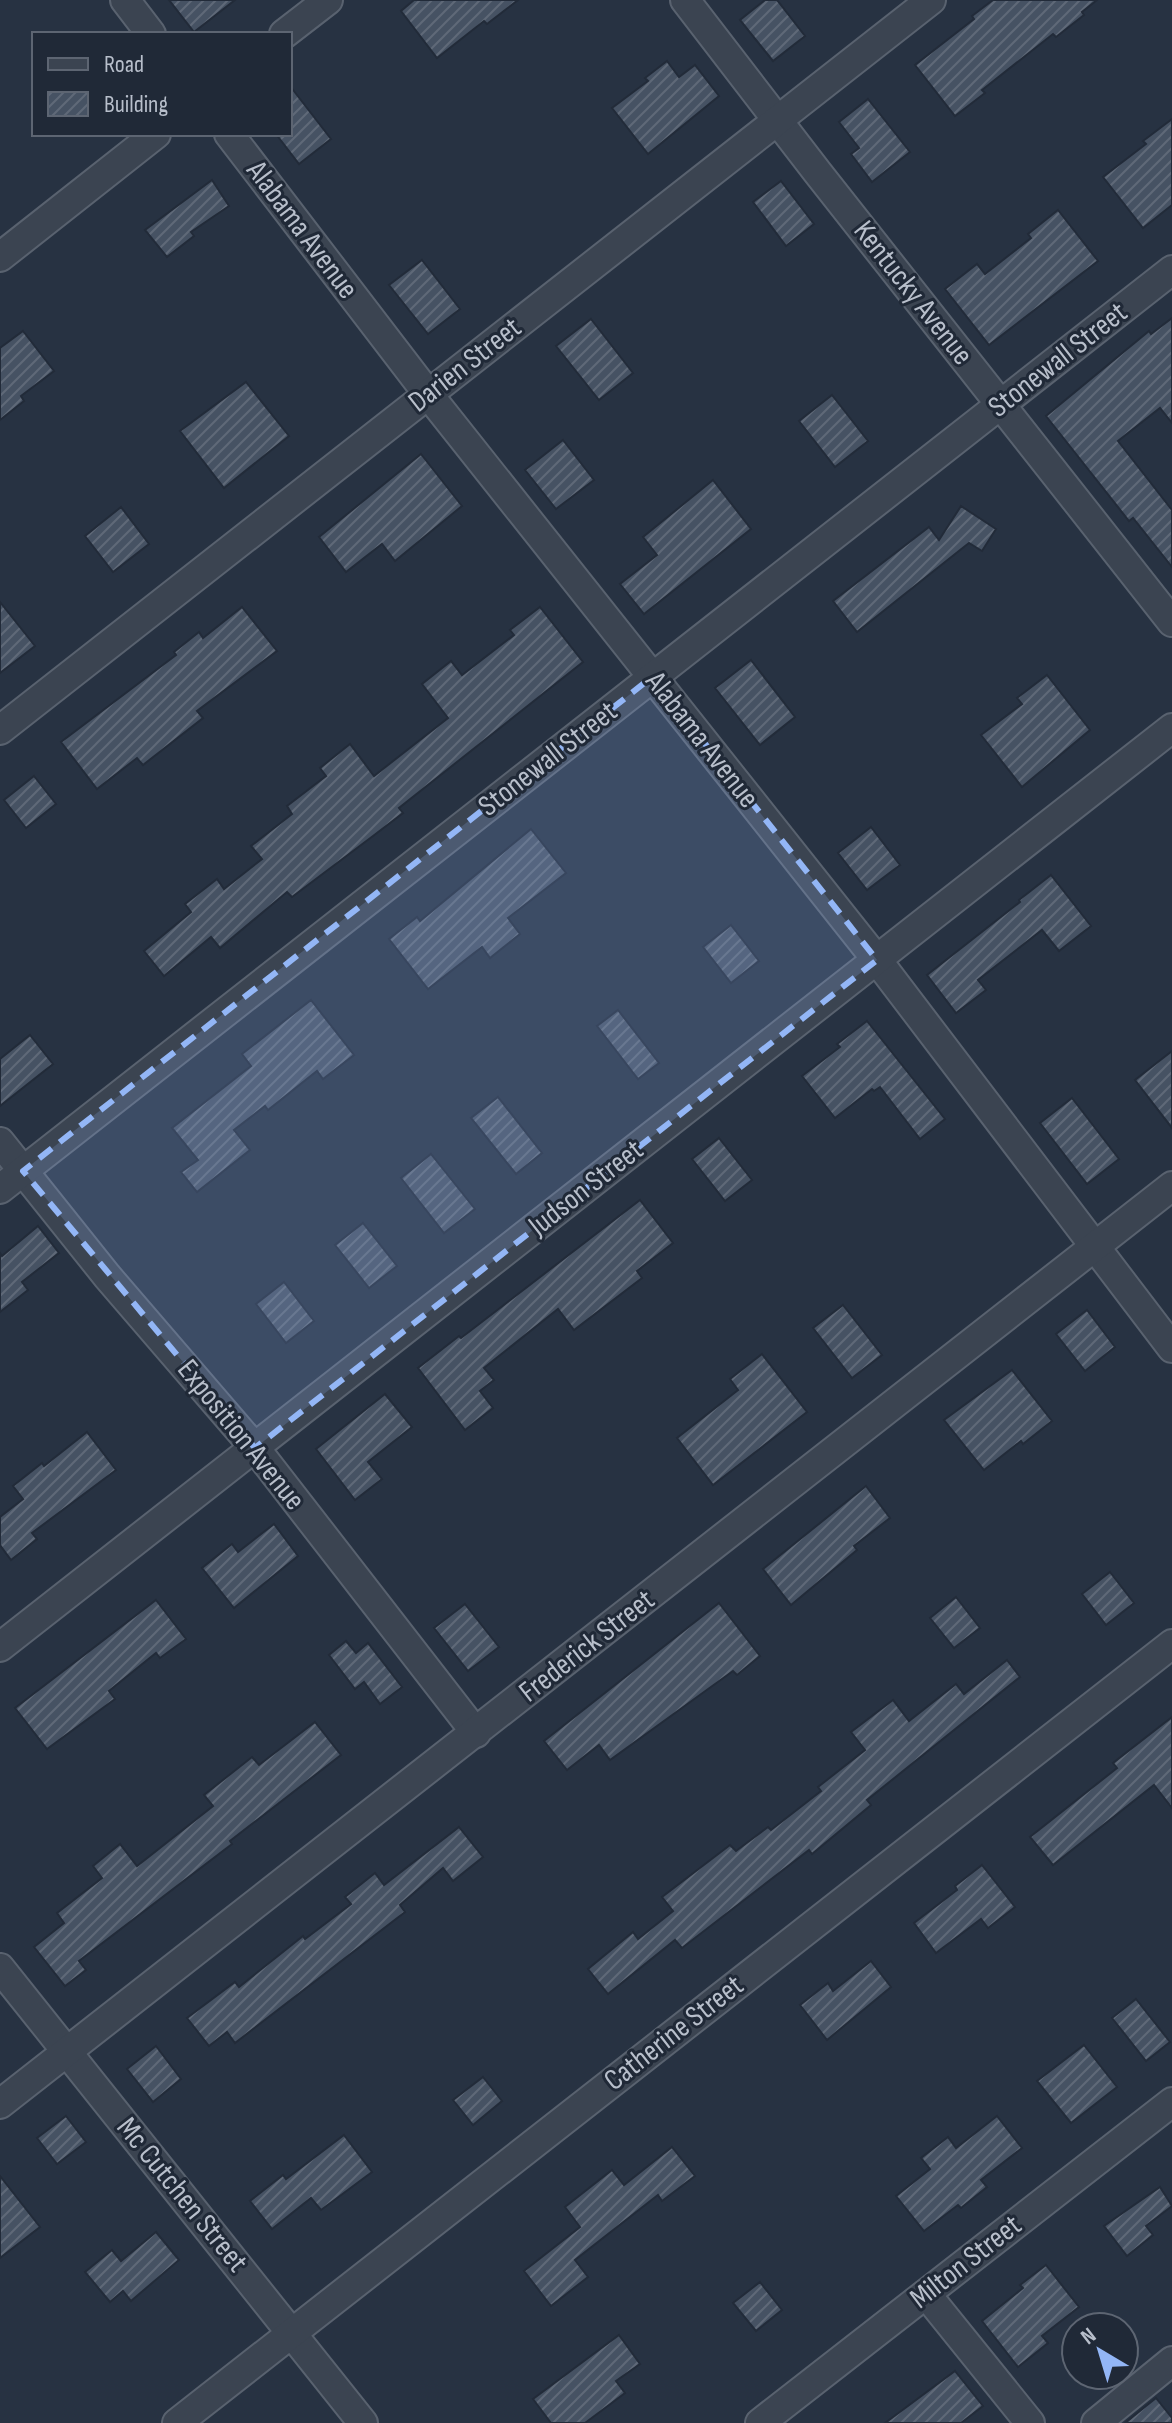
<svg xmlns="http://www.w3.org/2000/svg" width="1172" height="2423" viewBox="0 0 1172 2423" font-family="'Sofia Sans Condensed',sans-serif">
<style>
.building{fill:url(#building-hatch);stroke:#222b39;stroke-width:2}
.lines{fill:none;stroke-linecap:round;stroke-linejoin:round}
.street-casing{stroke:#59626f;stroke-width:32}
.street{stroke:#3b4451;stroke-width:28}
.marked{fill:#93b6f6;fill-opacity:0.2;stroke:#93b6f6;stroke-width:6;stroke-dasharray:16 10;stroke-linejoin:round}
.labels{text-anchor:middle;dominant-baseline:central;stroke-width:6;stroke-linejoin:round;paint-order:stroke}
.street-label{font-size:30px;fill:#b8bfcb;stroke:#202937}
</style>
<defs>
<pattern id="building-hatch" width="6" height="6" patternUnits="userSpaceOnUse" patternTransform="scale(2)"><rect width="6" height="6" fill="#465263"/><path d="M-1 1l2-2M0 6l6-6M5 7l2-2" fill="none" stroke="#5f6978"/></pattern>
</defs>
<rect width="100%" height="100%" fill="#273242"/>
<g class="building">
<polygon points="169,0 235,0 194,32"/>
<polygon points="414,0 518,0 487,24 484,21 437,58 401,11"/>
<polygon points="765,0 777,0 805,36 773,61 740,20"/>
<polygon points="993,0 1097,0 1082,12 1084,15 1056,37 1053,34 982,90 985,93 955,116 915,65 974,19 972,16"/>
<polygon points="667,61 679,77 695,65 719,96 648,154 612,108 648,81 645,78"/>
<polygon points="290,86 331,139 299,164 276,134 290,134"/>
<polygon points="868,99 910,152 872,182 851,154 859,148 839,122"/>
<polygon points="1172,119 1172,205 1143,228 1103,177 1146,144 1143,141"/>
<polygon points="212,180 229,206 191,232 194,236 167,257 145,230"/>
<polygon points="781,181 814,224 786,246 753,202"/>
<polygon points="1058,210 1098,261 989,345 945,289 977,264 985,274 1031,238 1028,234"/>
<polygon points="422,260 460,309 428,334 389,285"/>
<polygon points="1172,318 1172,423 1160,408 1118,441 1172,510 1172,567 1133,518 1129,521 1046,416 1149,331 1151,334"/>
<polygon points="591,319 633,373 599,400 556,346"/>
<polygon points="23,331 54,371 21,396 24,401 0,420 0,348"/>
<polygon points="246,382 289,436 224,488 180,431"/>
<polygon points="832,395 868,441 835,467 799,421"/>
<polygon points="563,440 594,480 556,509 525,470"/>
<polygon points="421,454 462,506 395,561 382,544 346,572 319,537"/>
<polygon points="713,480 751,529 644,614 620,584 657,555 643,537"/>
<polygon points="961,506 996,529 982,551 969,543 857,632 833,601 929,527 939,540"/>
<polygon points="121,507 149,544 113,572 85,536"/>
<polygon points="0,602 35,646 0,673"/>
<polygon points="242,607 277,651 197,711 203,718 143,765 137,758 97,789 61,742 176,655 174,652 199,632 203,638"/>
<polygon points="540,607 583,662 399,808 403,813 373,836 292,897 287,892 220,948 211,937 164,976 144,951 191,912 185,904 217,879 224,889 262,859 251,846 292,814 287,806 326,776 320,768 350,744 374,776 448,718 422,684 451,661 462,675 514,635 510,630"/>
<polygon points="751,660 795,717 760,745 715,688"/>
<polygon points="1047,675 1090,730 1022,787 981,735 1022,704 1017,698"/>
<polygon points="34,776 56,804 26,828 4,800"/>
<polygon points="871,827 900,865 867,890 838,853"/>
<polygon points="531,829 566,873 508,918 520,934 490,958 482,947 428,989 389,939 417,917 420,921"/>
<polygon points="1051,875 1091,926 1059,951 1042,930 978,980 986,990 956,1013 927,975 1020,902 1019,900"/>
<polygon points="731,925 759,961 731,983 703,947"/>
<polygon points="311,1000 354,1055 323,1079 317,1071 268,1110 265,1106 234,1130 250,1150 197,1192 181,1172 198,1160 172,1128 251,1066 242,1054"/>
<polygon points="618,1010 659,1063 638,1079 597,1026"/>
<polygon points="867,1021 945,1119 920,1139 880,1087 874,1091 872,1089 835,1118 802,1076 840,1047 837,1044"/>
<polygon points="30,1035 53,1064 0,1106 0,1059"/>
<polygon points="1172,1051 1172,1128 1135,1080"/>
<polygon points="498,1097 542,1153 516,1174 471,1118"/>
<polygon points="1072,1098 1119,1159 1087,1184 1040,1123"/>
<polygon points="719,1138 752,1180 725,1201 692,1159"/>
<polygon points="431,1154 475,1209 444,1233 401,1178"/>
<polygon points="640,1200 673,1243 637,1271 642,1278 574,1330 558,1309 484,1368 494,1380 480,1391 493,1408 465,1430 418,1368 459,1336 461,1338"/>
<polygon points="363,1223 397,1266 369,1288 335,1245"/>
<polygon points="38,1226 59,1253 22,1282 28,1290 0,1312 0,1253 2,1256"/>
<polygon points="284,1282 314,1321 286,1343 256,1304"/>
<polygon points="843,1305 882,1355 852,1378 813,1328"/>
<polygon points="1087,1310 1115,1347 1085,1371 1056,1334"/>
<polygon points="762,1354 807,1412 713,1485 677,1438 738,1390 730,1379"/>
<polygon points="1012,1370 1052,1421 1023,1444 1021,1441 984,1470 944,1420"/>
<polygon points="385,1394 412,1427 368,1462 382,1479 355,1500 316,1449"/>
<polygon points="87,1432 116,1470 32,1533 37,1539 11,1560 0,1545 0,1517 23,1499 13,1486 42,1463 44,1466"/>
<polygon points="866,1486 890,1518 854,1546 857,1550 791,1605 763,1569"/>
<polygon points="274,1524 298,1556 234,1608 202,1568 232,1544 238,1552"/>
<polygon points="1110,1572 1134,1603 1106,1625 1082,1594"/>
<polygon points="956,1597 980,1628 954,1648 930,1618"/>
<polygon points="156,1600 186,1639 160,1658 156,1653 109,1691 115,1699 47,1749 15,1708"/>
<polygon points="719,1603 760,1656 737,1675 733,1671 610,1760 599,1745 567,1770 544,1741"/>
<polygon points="465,1604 499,1647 468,1671 434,1628"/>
<polygon points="346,1641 356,1653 368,1643 402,1687 380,1704 364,1682 355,1689 329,1655"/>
<polygon points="1007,1660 1020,1677 867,1800 871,1805 812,1854 809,1850 682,1948 675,1940 608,1994 588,1969 633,1932 638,1939 673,1911 662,1897 730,1845 736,1851 768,1827 771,1830 821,1791 818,1787 865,1750 851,1732 893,1700 909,1721 956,1684 964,1694"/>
<polygon points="1172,1717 1172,1808 1154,1785 1053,1865 1030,1837 1117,1768 1113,1763"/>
<polygon points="315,1722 341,1755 230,1841 232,1844 79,1961 86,1970 65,1986 34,1947 64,1923 57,1913 102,1878 93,1866 120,1844 137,1866 213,1806 204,1795 252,1757 259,1765"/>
<polygon points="459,1827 483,1857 453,1881 443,1868 400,1905 405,1912 235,2043 227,2032 209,2046 187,2018 235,1982 239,1987 303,1936 305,1939 351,1904 345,1897 375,1873 384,1885"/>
<polygon points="982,1865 1015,1907 988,1928 981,1919 936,1953 914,1923 957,1890 955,1886"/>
<polygon points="871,1961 891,1987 827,2040 800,2005 828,1983 833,1991"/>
<polygon points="1136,1999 1170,2042 1146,2061 1112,2018"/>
<polygon points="1084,2045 1117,2087 1071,2123 1037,2081"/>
<polygon points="156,2046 181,2079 153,2102 127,2069"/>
<polygon points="483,2077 502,2101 473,2125 453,2100"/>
<polygon points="66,2116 86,2142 57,2164 37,2138"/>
<polygon points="997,2116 1022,2148 981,2180 987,2187 961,2208 958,2205 924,2231 896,2196 930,2169 921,2158 948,2137 956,2148"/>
<polygon points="344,2135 372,2172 321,2210 311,2198 272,2229 250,2201 283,2175 286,2179"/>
<polygon points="672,2147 695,2176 662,2201 658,2195 575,2260 588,2277 551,2306 524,2271 580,2227 565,2207 612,2170 624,2185"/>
<polygon points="0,2176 40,2227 0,2258"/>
<polygon points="1160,2187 1172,2206 1146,2226 1153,2235 1127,2256 1104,2226"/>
<polygon points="156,2232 179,2260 131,2301 123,2291 110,2302 85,2272 112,2250 121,2261"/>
<polygon points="1046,2265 1079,2307 1042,2336 1048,2343 1018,2367 982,2321 1023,2288 1020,2285"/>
<polygon points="760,2282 782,2310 756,2331 733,2303"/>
<polygon points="619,2335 640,2364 616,2381 625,2393 585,2423 551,2423 533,2399"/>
<polygon points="955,2371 983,2406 961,2423 885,2423"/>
<polygon points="1156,2398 1172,2418 1172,2423 1125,2423"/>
</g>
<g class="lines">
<defs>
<g id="street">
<polyline points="125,0 151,34"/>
<polyline points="685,0 818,173 1172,622"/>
<polyline points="284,34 328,0"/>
<polyline points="229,134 428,394 877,960 1172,1348"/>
<polyline points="0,257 156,134"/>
<polyline points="0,730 931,0"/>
<polyline points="0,1142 107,1276 255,1448 476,1733"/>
<polyline points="0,1189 1172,270"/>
<polyline points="0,1647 1172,728"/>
<polyline points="0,1968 363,2423"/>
<polyline points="0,2104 1172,1186"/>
<polyline points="926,2294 1030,2423"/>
<polyline points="177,2423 1172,1644"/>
<polyline points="760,2423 1172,2102"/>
<polyline points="1096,2423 1172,2361"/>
</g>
</defs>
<use href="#street" class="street-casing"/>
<use href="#street" class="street"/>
</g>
<path class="marked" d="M 652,677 L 877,960 L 255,1448 L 23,1171 Z"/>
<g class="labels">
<g class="street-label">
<text transform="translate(302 230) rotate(53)">Alabama Avenue</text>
<text transform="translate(913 293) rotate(52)">Kentucky Avenue</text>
<text transform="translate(1058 360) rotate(-38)">Stonewall Street</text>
<text transform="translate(465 365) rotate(-38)">Darien Street</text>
<text transform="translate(702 740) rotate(52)">Alabama Avenue</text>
<text transform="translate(548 759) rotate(-38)">Stonewall Street</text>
<text transform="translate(586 1188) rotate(-38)">Judson Street</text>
<text transform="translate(241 1435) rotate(51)">Exposition Avenue</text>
<text transform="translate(587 1646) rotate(-38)">Frederick Street</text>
<text transform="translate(674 2033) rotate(-38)">Catherine Street</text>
<text transform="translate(182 2195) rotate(51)">Mc Cutchen Street</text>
<text transform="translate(966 2262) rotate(-38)">Milton Street</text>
</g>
</g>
<rect x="32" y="32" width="260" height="104" fill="#202937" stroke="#5d6572" stroke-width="2"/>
<rect x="48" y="58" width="40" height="12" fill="#3b4451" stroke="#5d6572" stroke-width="2"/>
<text x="104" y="72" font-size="24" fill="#b8bfcb">Road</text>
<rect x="48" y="92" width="40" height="24" fill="url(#building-hatch)" stroke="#5d6572" stroke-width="2"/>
<text x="104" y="112" font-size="24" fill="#b8bfcb">Building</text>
<g transform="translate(1100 2351) rotate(322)"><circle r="38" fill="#202937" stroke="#5d6572" stroke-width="2"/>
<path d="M0-6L14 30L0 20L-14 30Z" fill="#93b6f6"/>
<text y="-12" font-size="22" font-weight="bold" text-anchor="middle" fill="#b8bfcb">N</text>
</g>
</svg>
